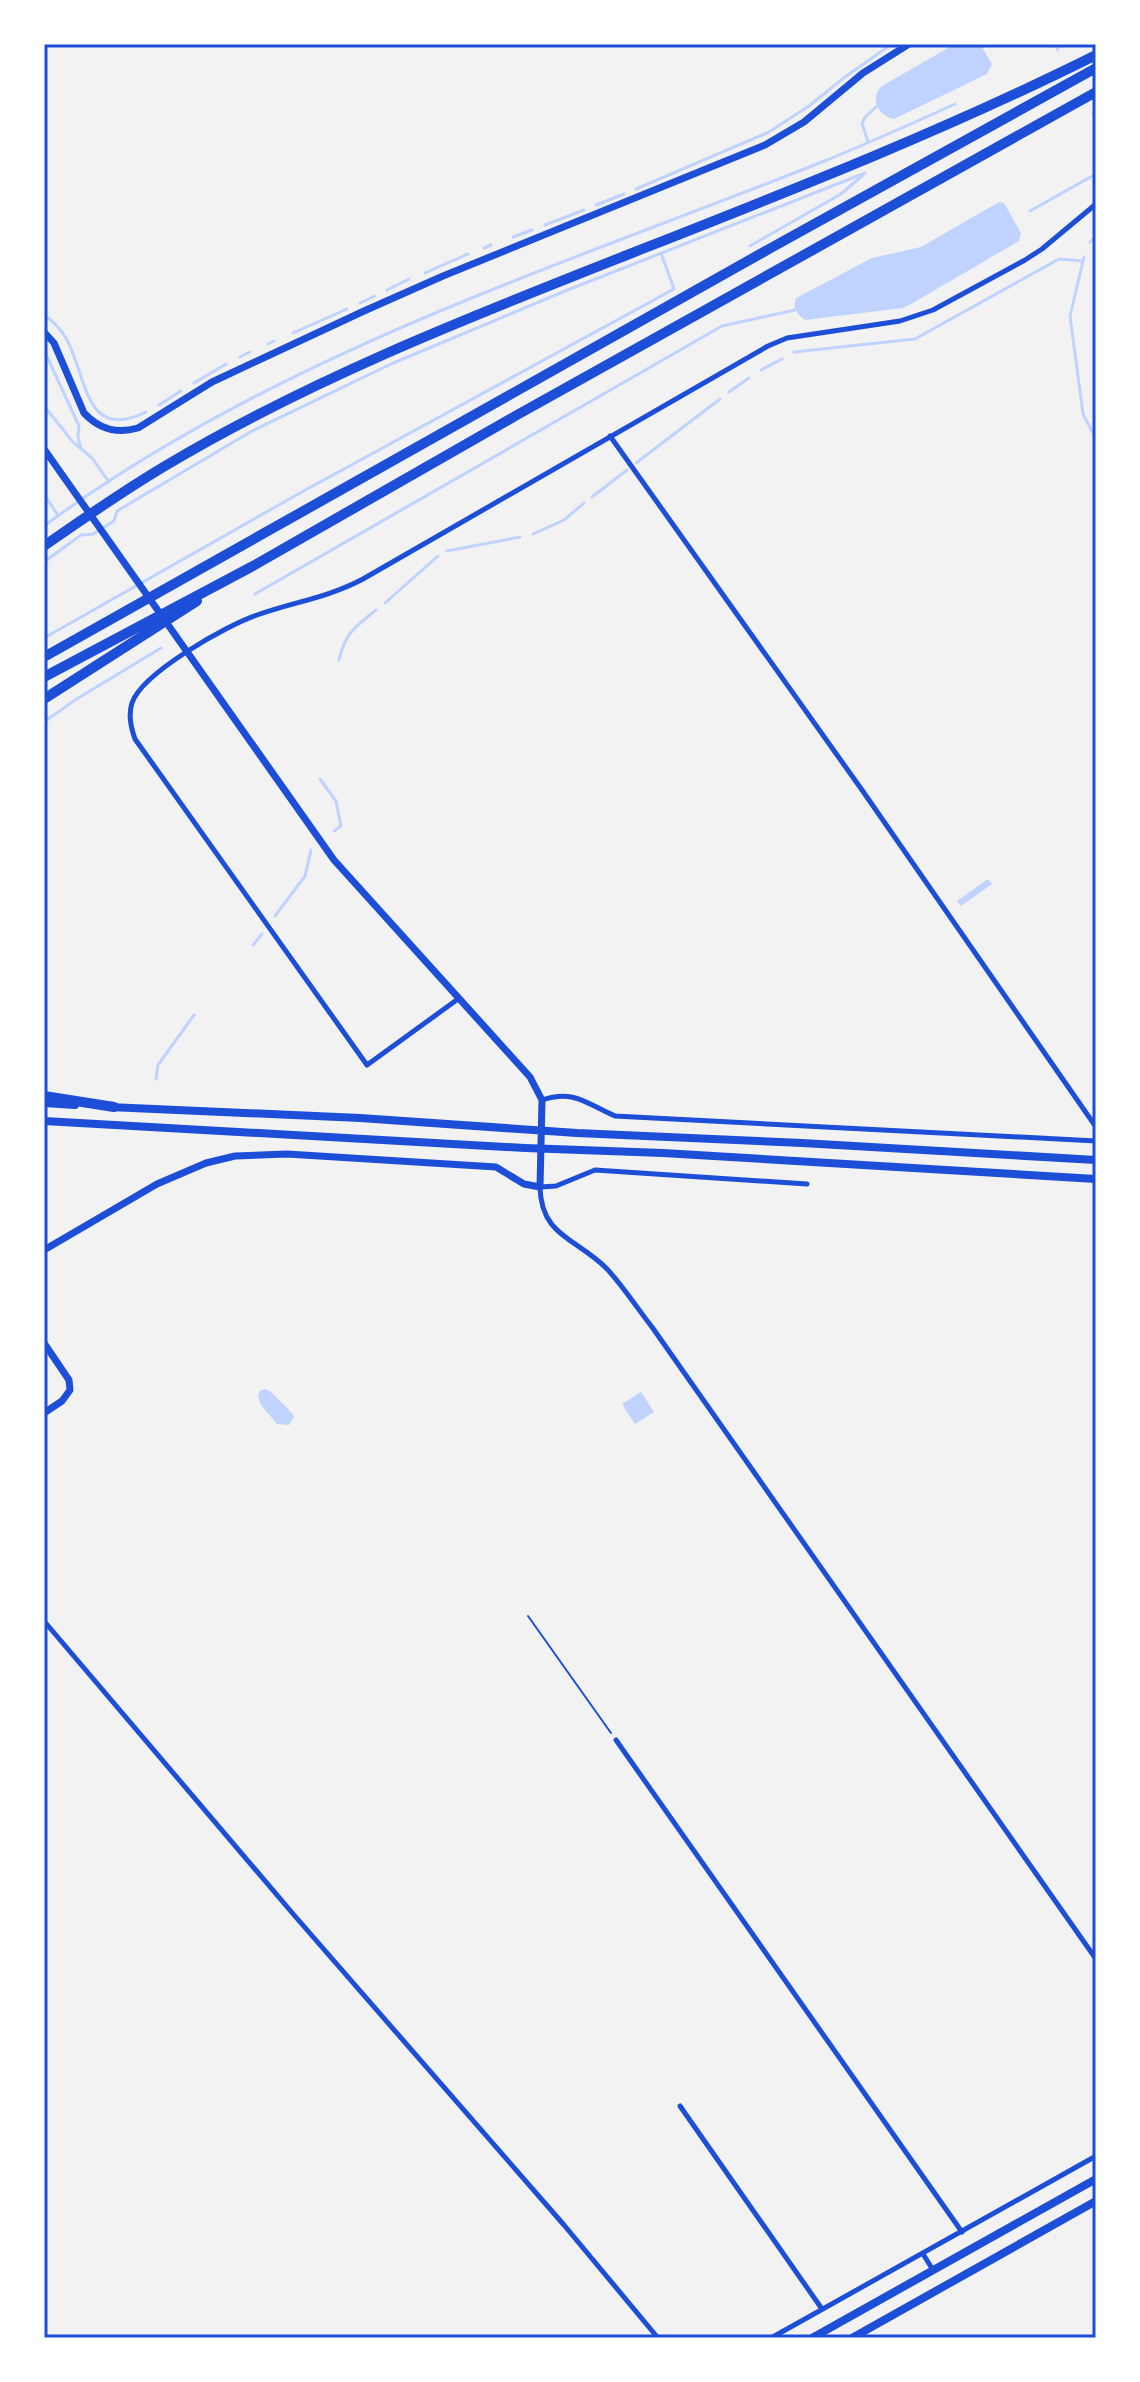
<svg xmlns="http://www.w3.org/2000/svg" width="1140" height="2382" viewBox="0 0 1140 2382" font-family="Montserrat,sans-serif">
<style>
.water{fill:#bfd3fe}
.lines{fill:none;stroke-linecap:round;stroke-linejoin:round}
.stream{stroke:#bfd3fe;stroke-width:3}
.path{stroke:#1d4ed8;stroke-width:2}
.minor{stroke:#1d4ed8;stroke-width:5}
.tertiary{stroke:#1d4ed8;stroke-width:7}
.secondary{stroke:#1d4ed8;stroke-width:8}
.motorway{stroke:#1d4ed8;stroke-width:10}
.neatline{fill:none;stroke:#1d4ed8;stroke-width:3}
</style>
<rect width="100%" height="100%" fill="#f2f2f2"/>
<g class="water">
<path d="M 955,44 L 980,44 L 992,64 L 987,74 L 894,119 C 878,116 869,98 882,86 Z"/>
<path d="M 999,202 L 1004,203 L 1021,233 L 1019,241 L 911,304 L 903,308 L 805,320 C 796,313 793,309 796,298 L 872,258 L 921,247 Z"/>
<polygon points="988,879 992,884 961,906 957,901"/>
<polygon points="265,1389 270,1391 292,1413 294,1417 289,1425 277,1424 261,1405 258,1395 260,1391"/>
<polygon points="641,1392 654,1412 635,1424 622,1404"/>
</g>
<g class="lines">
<g class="stream">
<polyline points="1054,44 1058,50"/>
<polyline points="1093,114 1096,120"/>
<polyline points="868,142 862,123 865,117 877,106"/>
<polyline points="636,189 769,132 809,106 845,77 892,44"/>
<polyline points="596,205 624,194"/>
<polyline points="1030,211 1096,174"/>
<polyline points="545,225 584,210"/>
<polyline points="513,237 532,230"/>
<polyline points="1090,242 1096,237"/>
<polyline points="750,246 841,194 862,176"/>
<polyline points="484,248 491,245"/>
<polyline points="1084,257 1070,316 1083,414 1096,439"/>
<polyline points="425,273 468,254"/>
<polyline points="387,290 409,279"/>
<polyline points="360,303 375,296"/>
<path d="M 44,315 C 53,321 60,328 66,338 C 87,375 84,443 146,412"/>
<polyline points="293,333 347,309"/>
<polyline points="268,344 274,341"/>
<polyline points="44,350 79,426 78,437 81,449"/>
<polyline points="794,352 915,339 1059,259 1083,261"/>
<polyline points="240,357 250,352"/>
<polyline points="761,370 782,359"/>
<polyline points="194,383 226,364"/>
<polyline points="729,392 749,378"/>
<polyline points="159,405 181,391"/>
<polyline points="44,406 73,442 92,458 109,482"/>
<polyline points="636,463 720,399"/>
<polyline points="44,494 57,514"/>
<polyline points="592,497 627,470"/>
<path d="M 44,526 C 277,354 556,268 822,162 C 867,144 911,124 955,104"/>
<polyline points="533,534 564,520 584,503"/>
<polyline points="447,551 520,537"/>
<polyline points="44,562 81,535 93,534 114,521 117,511 252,431 391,364 565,291 865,173"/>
<polyline points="255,594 722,326 795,310"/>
<polyline points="385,603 438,556"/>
<polyline points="44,638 300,493 674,289 661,253"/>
<path d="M 339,660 C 345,633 355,627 376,610"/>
<polyline points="44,722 75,700 161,648"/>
<polyline points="320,779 336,801 341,826 334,831"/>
<polyline points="275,916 305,876 311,850"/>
<polyline points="253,945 262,934"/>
<polyline points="156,1079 158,1065 194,1015"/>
</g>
<polyline class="path" points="528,1616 611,1733"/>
<g class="minor">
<polyline points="610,436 862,790 1096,1127"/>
<path d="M 458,999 L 367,1065 L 135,739 C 131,728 128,715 132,703 C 142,673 227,625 257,615 C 293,602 327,598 363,579 L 768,346 L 787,338 L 900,321 L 933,310 L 1025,260 L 1042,249 L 1096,204"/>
<path d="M 542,1100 C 574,1089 587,1104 615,1116 L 1096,1141"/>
<path d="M 807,1184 L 595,1170 L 556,1186 L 540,1187 C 541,1237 577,1238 607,1269 C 623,1286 637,1308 652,1327 L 1096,1959"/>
<polyline points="44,1621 294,1915 564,2225 658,2338"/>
<polyline points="616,1740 962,2232"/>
<polyline points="680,2106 822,2309"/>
<polyline points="923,2254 933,2270"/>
<polyline points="771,2338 1096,2156"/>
</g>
<g class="tertiary">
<path d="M 44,332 L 54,343 L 84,413 C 100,430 117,434 138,428 L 212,382 L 364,311 L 443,276 L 765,145 L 804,122 L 863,73 L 909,44"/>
<polyline points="44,449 334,860 530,1077 542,1100 540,1187 524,1184 496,1167 287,1154 235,1156 206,1163 157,1184 44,1250"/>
<polyline points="44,1343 69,1380 70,1390 62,1401 44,1413"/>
</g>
<g class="secondary">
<polyline points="44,1103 75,1105"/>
<polyline points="109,1107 360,1118 577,1133 802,1143 1096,1160"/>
<polyline points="44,1121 525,1148 663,1153 1096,1179"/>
<polyline points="812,2338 1096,2179"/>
<polyline points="852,2338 1096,2201"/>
</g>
<g class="motorway">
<path d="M 44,546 C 84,518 123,491 165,466 C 309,380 467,318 622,257 C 782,194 942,132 1096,55"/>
<polyline points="44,657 769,249 1096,68"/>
<polyline points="44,677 253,566 517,415 1096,92"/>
<polyline points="44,699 197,601"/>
<polyline points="44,1096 114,1107"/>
</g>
</g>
<rect width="1140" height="2382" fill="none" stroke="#ffffff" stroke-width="92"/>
<rect x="46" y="46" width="1048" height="2290" class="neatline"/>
</svg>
